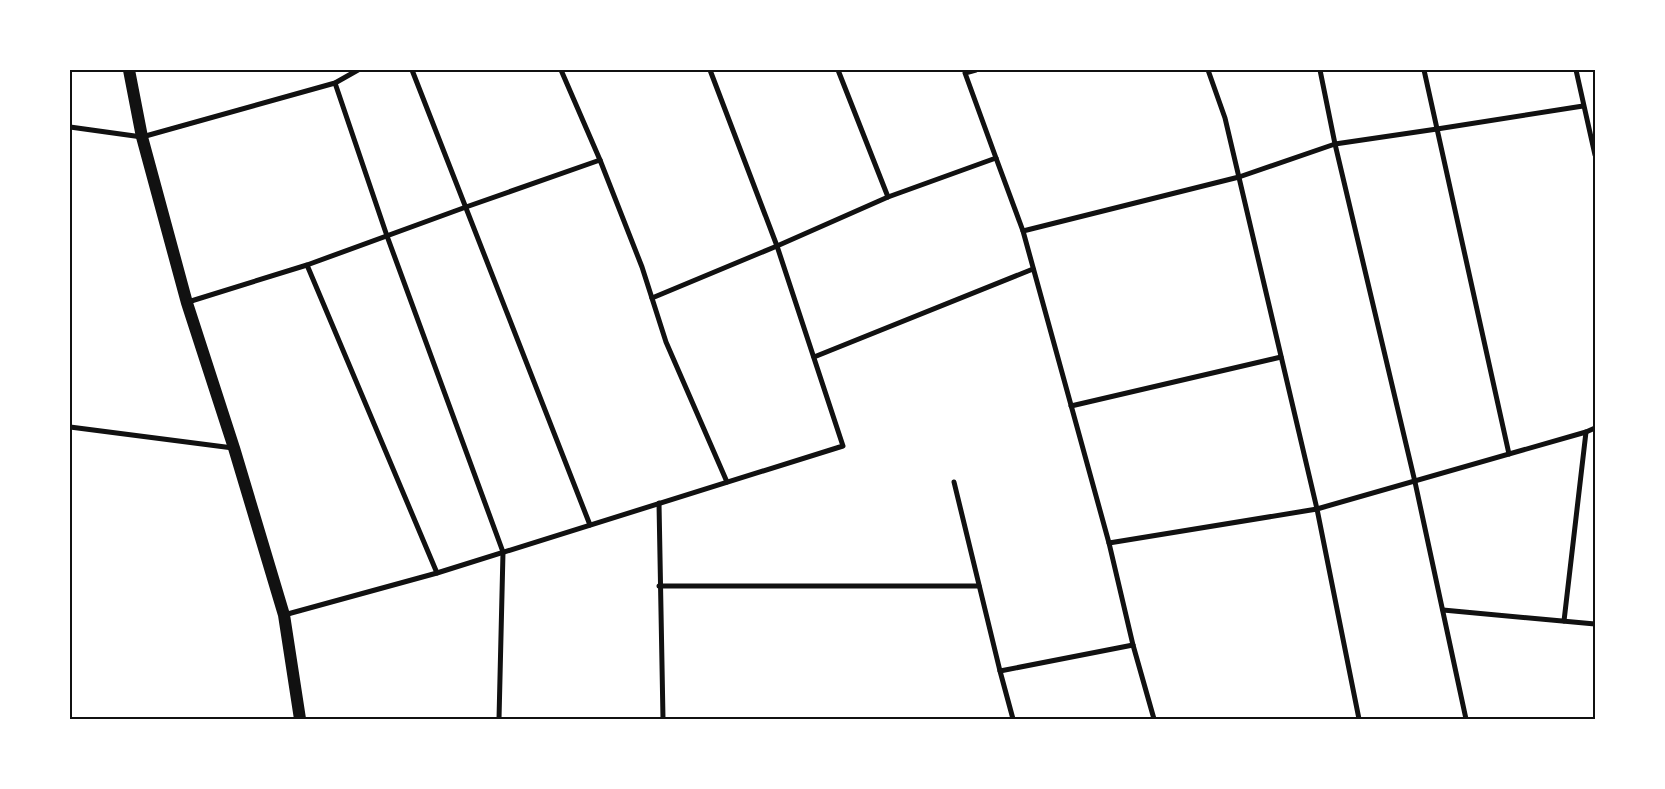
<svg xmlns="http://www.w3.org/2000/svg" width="1665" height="789" viewBox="0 0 1665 789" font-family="'Noto Sans',sans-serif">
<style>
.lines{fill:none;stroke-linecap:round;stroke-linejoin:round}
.minor{stroke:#111;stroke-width:5}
.primary{stroke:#111;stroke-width:12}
.neatline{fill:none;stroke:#111;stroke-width:2}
</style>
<rect width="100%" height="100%" fill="#fff"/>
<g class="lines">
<g class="minor">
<polyline points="412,70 590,525"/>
<polyline points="561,70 600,160"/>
<polyline points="838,70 888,197"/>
<polyline points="1320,70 1335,144 1415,482 1466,719"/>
<polyline points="1424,70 1509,454"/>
<polyline points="1576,70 1595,155"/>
<polyline points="335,83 387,236 503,552 499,719"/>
<polyline points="70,127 142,137 335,83 358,70"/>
<polyline points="996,158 1023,231"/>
<polyline points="307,265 437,573"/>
<polyline points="652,298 777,246 888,197 996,158 965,73 976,70"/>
<polyline points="188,302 307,265 466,207 600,160 642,267 666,342 727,482"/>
<polyline points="814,357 1033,269"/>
<polyline points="1071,406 1281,357"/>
<polyline points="70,427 233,448"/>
<polyline points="954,482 1000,671"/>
<polyline points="659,503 663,719"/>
<polyline points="1109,543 1317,509 1225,118 1208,70"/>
<polyline points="659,586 979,586"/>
<polyline points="1443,610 1595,624"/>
<polyline points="284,615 437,573 843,446 777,246 710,70"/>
<polyline points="1564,621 1586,432"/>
<polyline points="1013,719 1000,671 1133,645"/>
<polyline points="1154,719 1133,645 1109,543 1023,231 1239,177 1335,144 1437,129 1583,106"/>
<polyline points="1359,719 1317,509 1586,432 1595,428"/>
</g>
<polyline class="primary" points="129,70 142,137 187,303 234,448 284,615 300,719"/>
</g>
<rect width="1665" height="789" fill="none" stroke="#ffffff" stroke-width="142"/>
<rect x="71" y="71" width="1523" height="647" class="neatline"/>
</svg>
